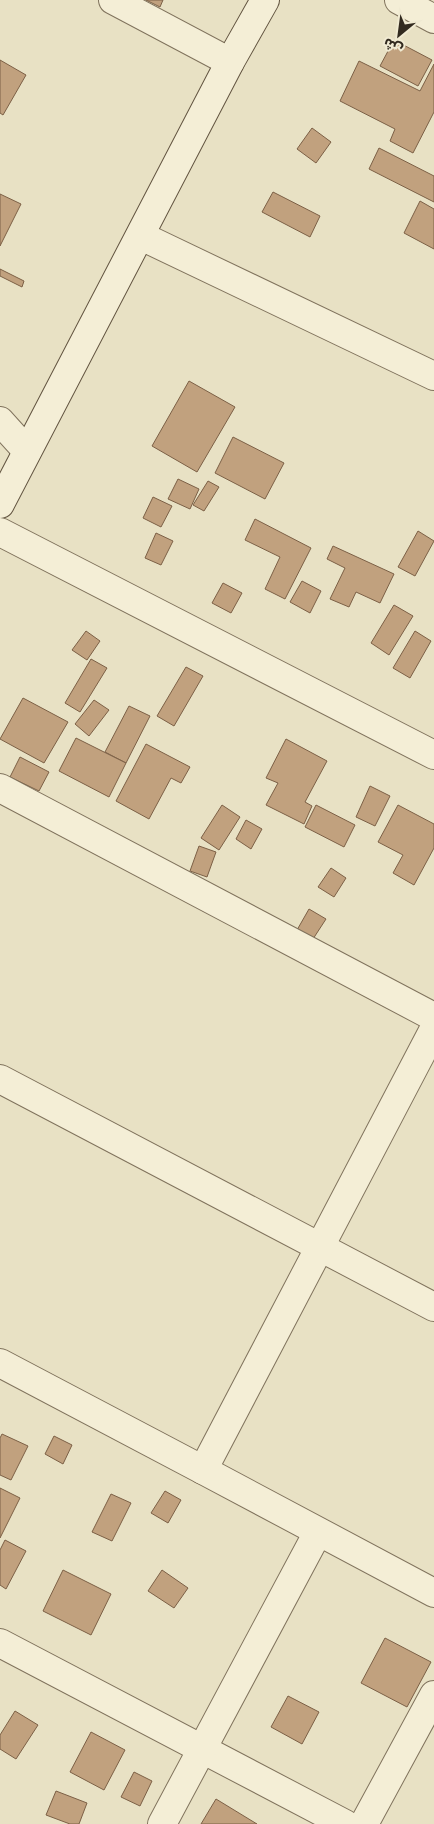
<svg xmlns="http://www.w3.org/2000/svg" width="434" height="1824" viewBox="0 0 434 1824" font-family="'Times New Roman','Noto Sans Arabic',serif">
<style>
.building{fill:#c1a17e;stroke:#7c6046}
.lines{fill:none;stroke-linecap:round;stroke-linejoin:round}
.minor-casing{stroke:#80735d;stroke-width:30}
.secondary-casing{stroke:#625440;stroke-width:30}
.minor{stroke:#f4eed6;stroke-width:28}
.secondary{stroke:#f4eed6;stroke-width:28}
</style>
<rect width="100%" height="100%" fill="#e8e1c4"/>
<g class="building">
<polygon points="146,0 163,0 160,7"/>
<polygon points="394,40 432,60 418,86 380,66"/>
<polygon points="0,60 26,75 3,115 0,113"/>
<polygon points="359,61 420,91 434,64 434,112 413,153 390,141 395,129 340,101"/>
<polygon points="312,128 331,142 316,163 297,149"/>
<polygon points="379,148 434,176 434,202 369,169"/>
<polygon points="273,192 320,216 310,237 262,212"/>
<polygon points="0,194 21,204 0,246"/>
<polygon points="420,201 434,209 434,249 404,233"/>
<polygon points="0,269 24,281 22,287 0,276"/>
<polygon points="189,381 235,407 197,472 152,446"/>
<polygon points="233,437 284,463 265,499 215,473"/>
<polygon points="178,479 199,489 190,509 168,499"/>
<polygon points="208,481 219,487 204,511 193,505"/>
<polygon points="153,497 172,506 161,527 143,518"/>
<polygon points="255,519 311,548 285,599 265,589 280,557 245,540"/>
<polygon points="418,531 434,541 415,576 398,567"/>
<polygon points="156,533 173,541 161,565 145,558"/>
<polygon points="333,546 394,574 380,603 356,592 349,607 330,599 345,568 327,559"/>
<polygon points="302,581 321,591 310,613 290,602"/>
<polygon points="223,583 242,593 231,613 212,603"/>
<polygon points="394,605 413,616 389,655 371,643"/>
<polygon points="86,631 100,641 87,660 72,650"/>
<polygon points="415,631 431,641 410,678 393,668"/>
<polygon points="91,659 107,668 80,712 65,703"/>
<polygon points="186,667 203,676 174,726 157,716"/>
<polygon points="23,698 68,722 44,763 0,739"/>
<polygon points="94,700 109,710 89,736 75,724"/>
<polygon points="129,706 150,716 126,763 105,752"/>
<polygon points="76,738 126,763 109,797 59,771"/>
<polygon points="286,739 327,761 305,802 312,806 304,824 266,805 278,783 266,778"/>
<polygon points="146,744 190,767 181,783 171,778 149,819 116,801"/>
<polygon points="20,757 49,772 39,791 10,777"/>
<polygon points="370,786 390,796 375,826 356,817"/>
<polygon points="222,805 240,817 219,850 201,838"/>
<polygon points="316,805 355,825 344,847 305,827"/>
<polygon points="398,805 434,824 434,848 414,885 393,873 403,855 378,842"/>
<polygon points="246,820 262,829 251,849 236,839"/>
<polygon points="199,846 216,852 207,877 190,871"/>
<polygon points="331,868 346,878 334,897 318,887"/>
<polygon points="309,909 326,919 313,939 297,930"/>
<polygon points="2,1434 28,1446 11,1480 0,1475 0,1438"/>
<polygon points="54,1436 72,1445 63,1464 45,1454"/>
<polygon points="0,1488 20,1498 0,1538"/>
<polygon points="165,1491 181,1500 168,1523 151,1513"/>
<polygon points="111,1494 131,1503 112,1541 92,1532"/>
<polygon points="5,1540 26,1551 6,1589 0,1585 0,1550"/>
<polygon points="63,1570 111,1594 91,1635 43,1611"/>
<polygon points="162,1570 188,1588 174,1608 148,1591"/>
<polygon points="385,1638 431,1662 407,1707 361,1683"/>
<polygon points="288,1696 319,1712 302,1744 271,1727"/>
<polygon points="15,1711 38,1725 16,1759 0,1749 0,1735"/>
<polygon points="91,1732 125,1750 104,1790 70,1772"/>
<polygon points="134,1772 152,1781 140,1806 121,1797"/>
<polygon points="56,1791 87,1803 79,1824 70,1824 46,1815"/>
<polygon points="216,1799 257,1824 201,1824"/>
</g>
<g class="lines">
<defs>
<g id="minor">
<polyline points="113,0 230,62"/>
<polyline points="399,0 434,19"/>
<polyline points="141,236 434,376"/>
<polyline points="0,421 27,451"/>
<polyline points="0,532 434,755"/>
<polyline points="0,788 434,1017"/>
<polyline points="0,1079 434,1307"/>
<polyline points="0,1363 203,1470 434,1593"/>
<polyline points="203,1470 434,1029"/>
<polyline points="0,1643 345,1824"/>
<polyline points="162,1824 318,1532"/>
<polyline points="364,1824 434,1695"/>
</g>
<polyline id="secondary" points="0,504 230,62 265,0"/>
</defs>
<use href="#minor" class="minor-casing"/>
<use href="#secondary" class="secondary-casing"/>
<use href="#minor" class="minor"/>
<use href="#secondary" class="secondary"/>
</g>
<g transform="translate(399 35) rotate(209)" stroke="#f0ead2" stroke-width="4" paint-order="stroke">
<path d="M0-4L9 19L0 12L-9 19Z" fill="#322a1f"/>
<text y="-8" font-size="14" font-weight="bold" text-anchor="middle" fill="#322a1f">ش</text>
</g>
</svg>
